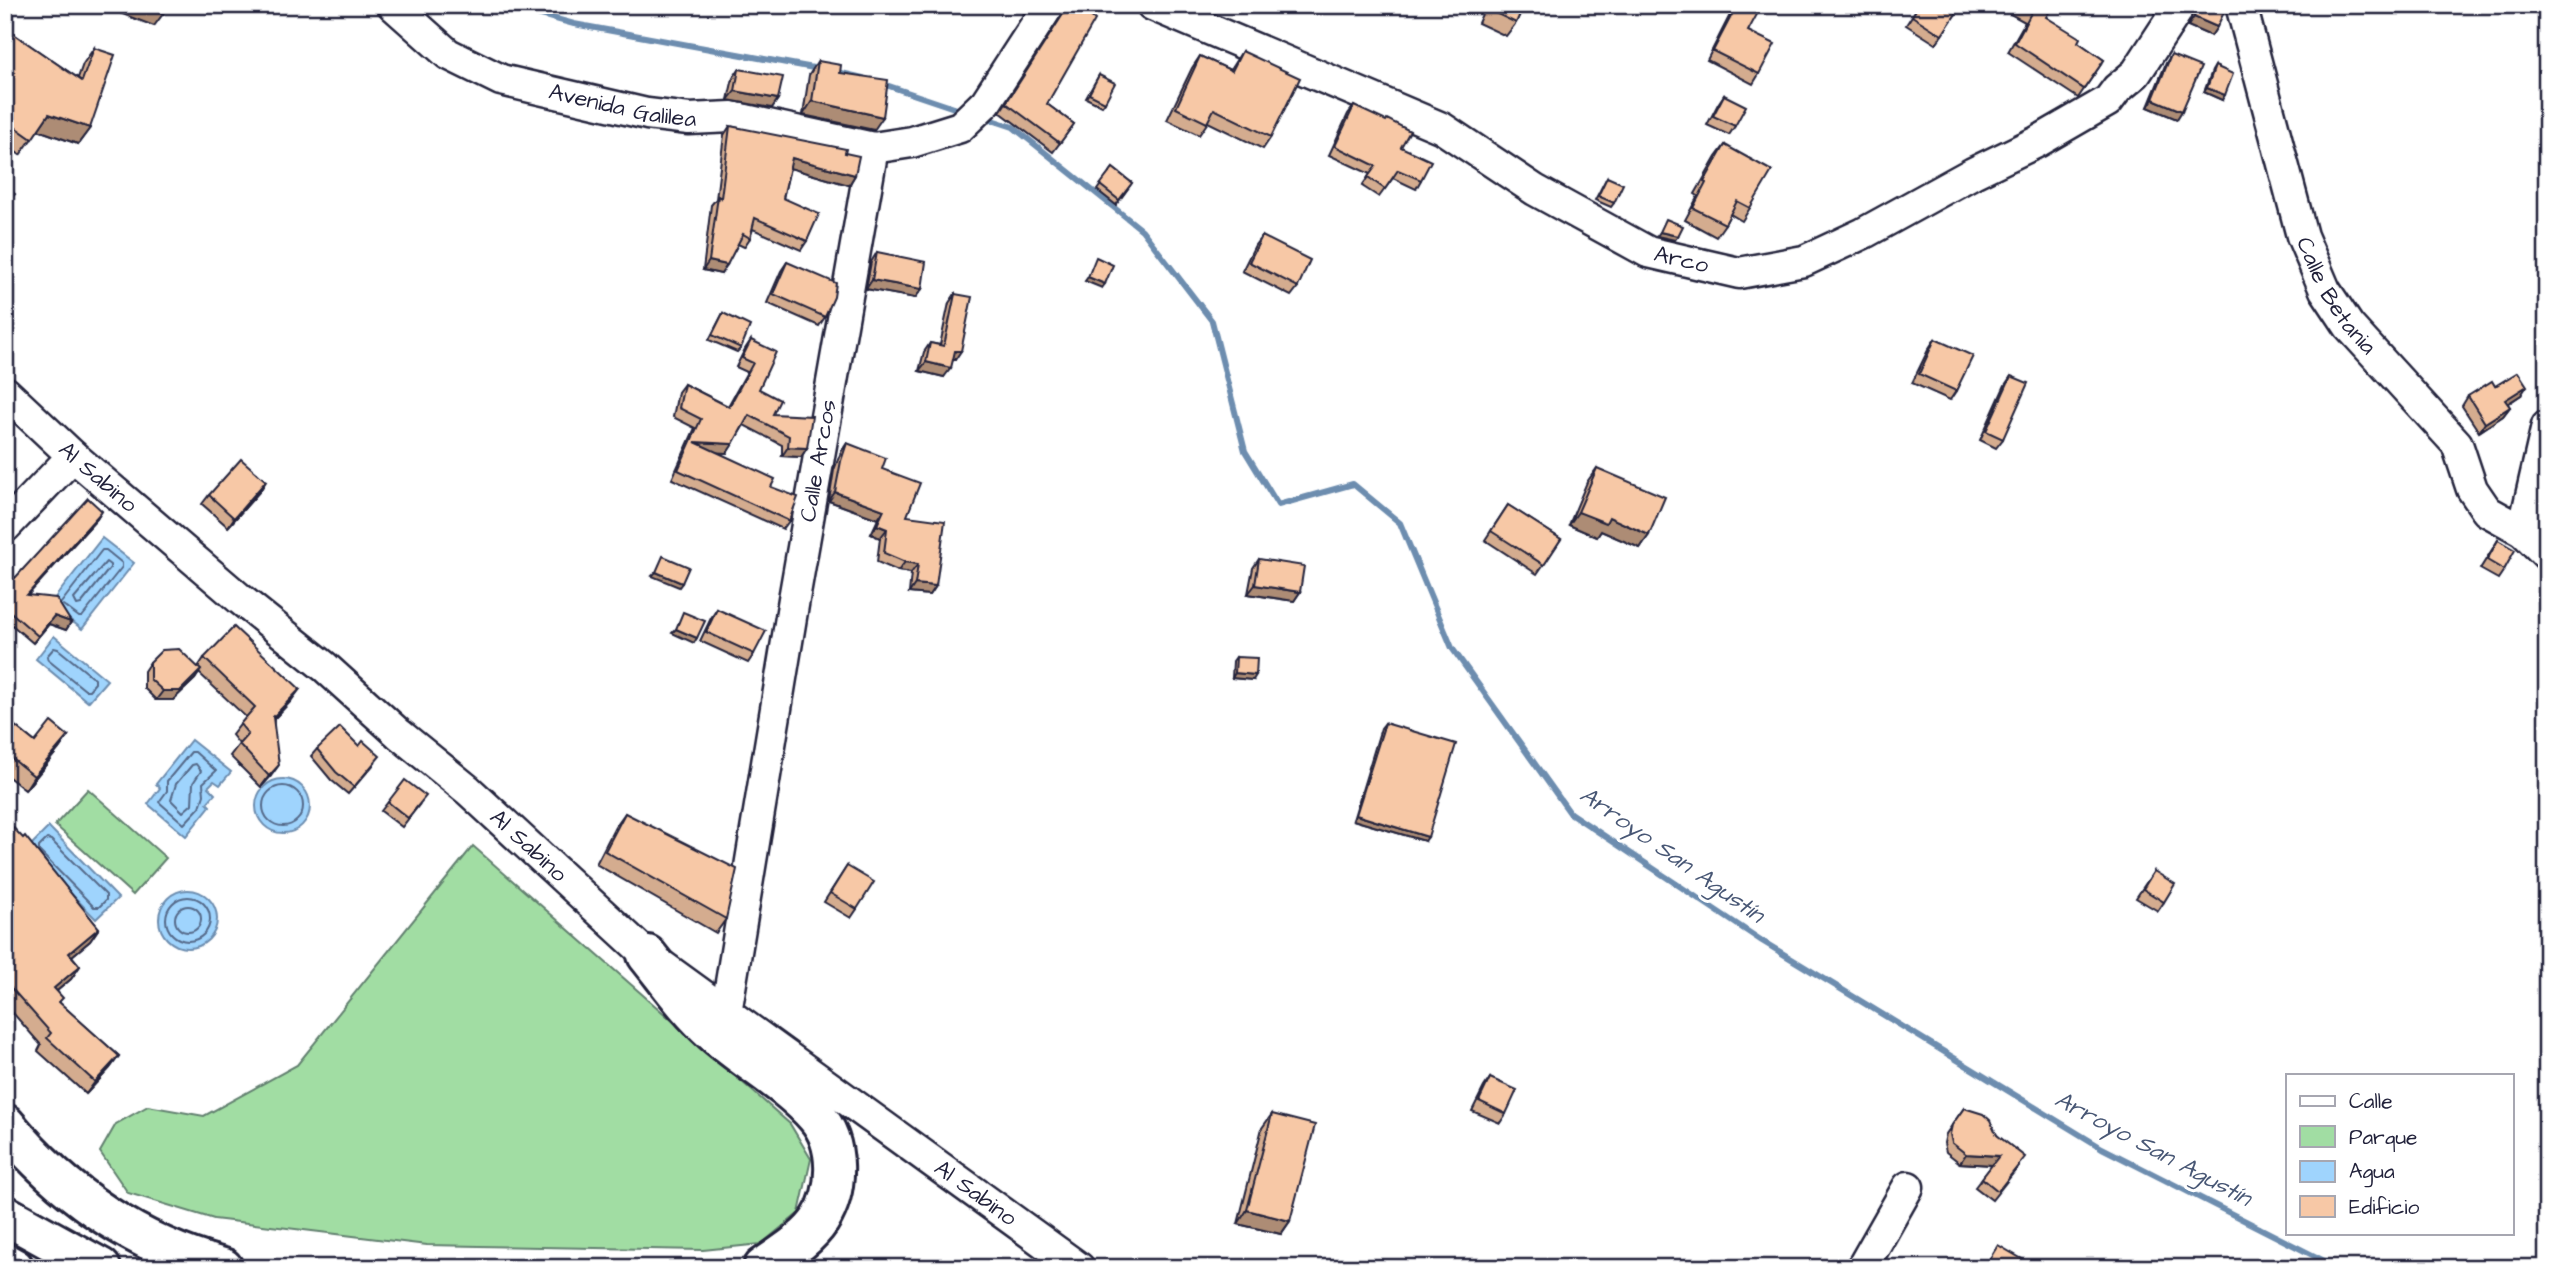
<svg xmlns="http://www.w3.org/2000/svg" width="2552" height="1273" viewBox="0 0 2552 1273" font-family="'Architects Daughter',sans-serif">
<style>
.green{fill:#a1dda3;stroke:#62806f;stroke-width:2}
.water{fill:#9fd4fd;stroke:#6d8daf;stroke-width:2}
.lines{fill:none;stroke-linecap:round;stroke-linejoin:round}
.shore{stroke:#546989;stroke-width:2}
.stream{stroke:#6d8daf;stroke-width:6}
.minor-casing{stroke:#22223b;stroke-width:35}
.major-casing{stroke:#22223b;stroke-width:44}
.highway-casing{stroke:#22223b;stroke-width:44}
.minor{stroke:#fff;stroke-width:30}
.major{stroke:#fff;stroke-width:38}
.highway{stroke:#fff;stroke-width:38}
.wall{fill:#d4ac8f;stroke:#22223b;stroke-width:2}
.shaded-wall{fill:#ad8c74;stroke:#22223b;stroke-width:2}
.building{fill:#f7c8a6;stroke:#22223b;stroke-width:2}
.labels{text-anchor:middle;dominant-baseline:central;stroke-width:6;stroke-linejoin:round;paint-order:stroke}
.street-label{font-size:23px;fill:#22223b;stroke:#fff}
.water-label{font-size:24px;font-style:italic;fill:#485775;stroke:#fff}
</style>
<rect width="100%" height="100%" fill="#fff"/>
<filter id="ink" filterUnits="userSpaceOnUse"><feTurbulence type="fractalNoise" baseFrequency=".0143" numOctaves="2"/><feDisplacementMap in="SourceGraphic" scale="14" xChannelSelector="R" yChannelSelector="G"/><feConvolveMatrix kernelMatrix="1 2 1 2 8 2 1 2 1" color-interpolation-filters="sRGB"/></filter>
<g filter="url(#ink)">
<g class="green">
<polygon points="88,789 166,858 133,895 55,825"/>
<polygon points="473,846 790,1124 811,1159 799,1213 761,1244 703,1250 427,1245 214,1219 128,1193 100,1152 116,1124 148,1106 204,1116 297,1065"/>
</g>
<g class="water">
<polygon points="102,538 134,563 82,629 50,604"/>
<polygon points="54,636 107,680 88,702 36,659"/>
<polygon points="191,740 231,772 220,785 214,781 208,787 215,794 207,803 210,806 186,836 148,804 160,788 156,784"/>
<circle cx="283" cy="806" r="27"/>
<polygon points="49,827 118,898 96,919 27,849"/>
<circle cx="188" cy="919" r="29"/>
</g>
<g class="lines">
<g class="shore">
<polygon points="106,562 110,565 110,568 81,604 77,605 74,599"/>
<polyline points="61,603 102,550 106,550 122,563 122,567 82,617 79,617 63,605"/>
<polygon points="54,648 58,649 95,679 95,683 89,690 85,690 48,660 47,656"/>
<polygon points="191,752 195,752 216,771 203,783 204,795 200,807 184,824 159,802 167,791 167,781"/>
<polygon points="196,764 201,771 193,783 192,804 183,812 171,800 176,784 192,765"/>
<circle cx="283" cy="806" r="20"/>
<polygon points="47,839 51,840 106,895 106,900 99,907 94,907 39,851 39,847"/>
<circle cx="188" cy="919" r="22"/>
<circle cx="188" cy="919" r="13"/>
</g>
<g class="stream">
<polyline points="505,5 574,24 819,69"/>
<polyline points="833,71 863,78"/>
<polyline points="880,83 963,111"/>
<polyline points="983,117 1013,127 1142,230 1212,321 1245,451 1278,505 1353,484 1400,523 1452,648 1570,813 1762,941 2102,1148 2338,1268"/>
</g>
<defs>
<g id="minor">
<path id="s1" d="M 393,5 L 448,54 L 501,80 L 647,114 L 689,119 L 732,117 L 873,148 L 912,142 L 960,127 L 986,102 L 1049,5"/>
<path id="s2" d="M 1152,5 L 1442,128 L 1535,190 L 1648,252 L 1739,273 L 1804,261 L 1864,233 L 1973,173 L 2037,142 L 2108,101 L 2117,89 L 2136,73 L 2176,12 L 2178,5"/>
<path id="s3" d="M 2241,5 L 2302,236 L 2325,290 L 2349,326 L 2457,444 L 2472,489 L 2487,511 L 2523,531 L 2547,555"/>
<path id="s4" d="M 5,392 L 73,456 L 240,599 L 325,667 L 399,734 L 468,790 L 647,955 L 1079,1268"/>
<polyline points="5,527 73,456"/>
<polyline points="2523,531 2547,426"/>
<path id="s5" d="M 726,1013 L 794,599 L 873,148"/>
<polyline points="1862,1268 1908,1187"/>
</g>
<g id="major">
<path d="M 647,955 C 668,981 687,1009 713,1032 C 745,1061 787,1083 816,1116 C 840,1143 839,1190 820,1220 C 806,1241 782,1254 763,1268"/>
<path d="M 5,1124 C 63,1194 135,1244 223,1268"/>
</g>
<g id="highway">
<polyline points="5,1215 101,1268"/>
<polyline points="5,1263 14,1268"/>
</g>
</defs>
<use href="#minor" class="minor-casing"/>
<use href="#major" class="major-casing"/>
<use href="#highway" class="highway-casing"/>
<use href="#minor" class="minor"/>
<use href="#major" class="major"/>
<use href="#highway" class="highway"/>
</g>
<g class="wall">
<polygon points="1068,5 1047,104 1074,124 1053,152 1000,112"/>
<polygon points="1486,5 1524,5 1516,23 1506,36 1478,23"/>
<polygon points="1735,5 1757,5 1748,31 1759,74 1753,84 1707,60"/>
<polygon points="1919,5 1961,6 1936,44 1906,25"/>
<polygon points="2016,5 2046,17 2078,42 2104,60 2078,98 2008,52 2025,22 2010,14"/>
<polygon points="2196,5 2219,5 2217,27 2211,36 2188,26"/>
<polygon points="5,28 78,78 83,64 94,48 90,128 78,144 38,130 20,155 5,144"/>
<polygon points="1242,51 1271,137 1263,149 1208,122 1199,135 1167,120 1192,68 1200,56 1230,70"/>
<polygon points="2171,55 2177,119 2148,107 2166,63"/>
<polygon points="818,61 840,73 874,130 803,115 809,75"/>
<polygon points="2215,66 2222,100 2204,92 2212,71"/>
<polygon points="739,69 778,99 772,108 728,100 733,78"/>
<polygon points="1099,75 1105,102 1102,106 1086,98"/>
<polygon points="1724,95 1735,126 1729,135 1707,125 1718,104"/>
<polygon points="1354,106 1401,147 1421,180 1416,189 1393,178 1379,197 1362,186 1370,174 1329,155 1348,114"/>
<polygon points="730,126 845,153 855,175 849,185 790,168 783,198 807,241 801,250 753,229 750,238 744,247 738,244 721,274 703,270 711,205 716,199 724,135"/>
<polygon points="1725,145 1750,208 1742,221 1730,214 1725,224 1716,237 1685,220 1698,196 1695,194 1716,157"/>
<polygon points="1113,168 1132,183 1116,205 1097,190"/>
<polygon points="1607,177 1614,203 1611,207 1595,200"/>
<polygon points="1262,236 1298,287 1291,296 1242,271 1255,245"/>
<polygon points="877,252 922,289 915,298 866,289 871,262"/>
<polygon points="787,262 825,317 819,326 767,303 781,271"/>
<polygon points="955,294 955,360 953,360 944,377 919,371 924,352 930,343 940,345 949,303"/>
<polygon points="723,313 741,348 737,352 709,340"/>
<polygon points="1935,339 1956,391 1950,400 1912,383 1929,348"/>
<polygon points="751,340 759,389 773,414 807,448 801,457 782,456 782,445 744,425 727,453 717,452 771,487 789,521 783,529 672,479 695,428 673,417 678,392 684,384 728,406 747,372 736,367 745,349"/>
<polygon points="2011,376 2003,439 1996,448 1980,440 2005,385"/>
<polygon points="2495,386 2521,395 2508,404 2510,407 2503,416 2479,432 2462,406 2468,396"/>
<polygon points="847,443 882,469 907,516 936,586 930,595 909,593 911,573 898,571 877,562 880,538 871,534 878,519 829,501 834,470 841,452"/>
<polygon points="1597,468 1649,535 1640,548 1601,531 1597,537 1569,525 1587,482"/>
<polygon points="266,481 260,491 228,527 202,504 209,495"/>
<polygon points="1508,505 1561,539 1537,574 1485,540"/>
<polygon points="102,511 97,519 28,595 71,622 66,630 49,624 33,643 5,619 5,569 15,578"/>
<polygon points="2498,540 2504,570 2498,579 2480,569"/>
<polygon points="1259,559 1300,592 1294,601 1248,594 1253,568"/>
<polygon points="717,609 754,654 748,663 700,641 711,618"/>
<polygon points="1236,657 1253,680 1232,678 1233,661"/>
<polygon points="204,658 291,701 274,719 271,776 261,787 230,756 239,744 232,735 246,717 199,673 195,679 173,700 156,700 144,688 144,671 150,662 198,667"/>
<polygon points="5,718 35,742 68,736 59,749 25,790 5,774"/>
<polygon points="1385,723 1425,841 1353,820 1381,728"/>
<polygon points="317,749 375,763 348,794 331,780 311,756"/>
<polygon points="388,802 419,805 402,827 381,811"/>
<polygon points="625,813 726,919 716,933 596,864 615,827"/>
<polygon points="5,819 99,928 90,941 72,956 80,966 71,979 57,991 60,1003 119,1056 110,1068 86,1094 38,1051 41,1045 5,1004"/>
<polygon points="847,866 857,909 851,918 824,902"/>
<polygon points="2154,871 2164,902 2158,911 2136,898"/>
<polygon points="1490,1078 1506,1114 1500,1123 1472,1111 1484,1087"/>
<polygon points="1964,1108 1997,1135 2019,1166 1992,1200 1975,1187 1992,1165 1960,1163 1946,1152 1944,1143 1946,1134"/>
<polygon points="1272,1114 1290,1221 1281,1234 1238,1224 1262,1128"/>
</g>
<g class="shaded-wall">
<polygon points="99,5 140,5 163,14 154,26"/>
<polygon points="2194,17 2217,27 2211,36 2188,26"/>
<polygon points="2207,88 2225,95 2222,100 2204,92"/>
<polygon points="735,91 778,99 772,108 728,100"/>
<polygon points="2153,99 2182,111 2177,119 2148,107"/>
<polygon points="812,101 883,117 874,130 803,115"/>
<polygon points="49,114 90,128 78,144 38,130"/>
<polygon points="792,158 855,175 849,185 786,167"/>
<polygon points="1660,232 1678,236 1675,240 1657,236"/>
<polygon points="709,261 727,265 721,274 703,270"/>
<polygon points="1088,277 1105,284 1102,288 1085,281"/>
<polygon points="872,280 922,289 915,298 866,289"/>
<polygon points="955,351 961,351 955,360 949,360"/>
<polygon points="926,362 951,368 944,377 919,371"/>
<polygon points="2527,386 2521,395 2499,409 2505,400"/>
<polygon points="2510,407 2503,416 2479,432 2485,423"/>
<polygon points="695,442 733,444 727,453 688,451"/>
<polygon points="788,447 807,448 801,457 782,456"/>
<polygon points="266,481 260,491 228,527 234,518"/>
<polygon points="835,492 884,510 878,519 829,501"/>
<polygon points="102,511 97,519 21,602 27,595"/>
<polygon points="1578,512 1609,517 1649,535 1640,548 1601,531 1597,537 1569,525"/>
<polygon points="877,525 887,529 880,538 871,534"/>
<polygon points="905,562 918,564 911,573 898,571"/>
<polygon points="656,572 682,583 679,587 652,576"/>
<polygon points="915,584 936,586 930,595 909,593"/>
<polygon points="1255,585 1300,592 1294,601 1248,594"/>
<polygon points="54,616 71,622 66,630 49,624 33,643"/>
<polygon points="676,629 697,638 694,643 672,633"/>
<polygon points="201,670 195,679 173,700 156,700 163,691"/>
<polygon points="1235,673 1256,675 1253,680 1232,678"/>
<polygon points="300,689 291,701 265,728 273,717"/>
<polygon points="68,736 59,749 25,790 34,776"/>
<polygon points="279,765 271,776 261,787 269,776"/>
<polygon points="1356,815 1428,837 1425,841 1353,820"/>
<polygon points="99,928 90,941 60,966 69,953"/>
<polygon points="80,966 71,979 45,1001 54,988"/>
<polygon points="119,1056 110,1068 86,1094 95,1082"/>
<polygon points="1966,1154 1999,1156 1993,1165 1960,1163"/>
<polygon points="1247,1210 1290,1221 1281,1234 1238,1224"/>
</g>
<g class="building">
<polygon points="140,5 166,5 163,14"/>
<polygon points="1069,5 1078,5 1095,20 1047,104 1074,124 1060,143 1006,103"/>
<polygon points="1489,5 1524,5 1516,23 1487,9"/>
<polygon points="1737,5 1757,5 1761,7 1748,31 1775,44 1759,74 1713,51"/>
<polygon points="1919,5 1960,5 1961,6 1942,35 1912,16"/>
<polygon points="2017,5 2054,5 2046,17 2080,38 2078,42 2104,60 2084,89 2015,43 2031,13"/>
<polygon points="2198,5 2219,5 2226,8 2217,27 2194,17"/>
<polygon points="5,28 82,81 94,48 115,55 90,128 49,114 32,139 5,120"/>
<polygon points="1242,51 1300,78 1271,137 1214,109 1207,123 1176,108 1200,56 1232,71"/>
<polygon points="2171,55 2201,67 2182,111 2153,99"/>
<polygon points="818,61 841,65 840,73 888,80 883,117 812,101"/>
<polygon points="2215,66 2233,74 2225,95 2207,88"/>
<polygon points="739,69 783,77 778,99 735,91"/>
<polygon points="1099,75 1115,83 1105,102 1089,94"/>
<polygon points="1724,95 1746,106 1735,126 1713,116"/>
<polygon points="1354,106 1386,121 1387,119 1410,131 1401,147 1431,161 1421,180 1398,170 1385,189 1368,177 1376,166 1335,146"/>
<polygon points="730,126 846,149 845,153 859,156 855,175 792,158 783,198 819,214 807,241 755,218 750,238 743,234 727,265 709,261 718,196 721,198"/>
<polygon points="1725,145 1772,171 1750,208 1737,201 1725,224 1693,208 1706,183 1704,182"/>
<polygon points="1113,168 1132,183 1119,200 1100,185"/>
<polygon points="1607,177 1623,184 1614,203 1598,196"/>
<polygon points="5,186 15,194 5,205"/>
<polygon points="1666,219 1683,226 1678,236 1660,232"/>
<polygon points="1262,236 1310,260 1298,287 1249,262"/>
<polygon points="877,252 926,262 922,289 872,280"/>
<polygon points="1096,257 1113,265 1105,284 1088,277"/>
<polygon points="787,262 836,283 834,297 825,317 773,294"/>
<polygon points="955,294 972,297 961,351 955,351 951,368 926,362 930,343 944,346"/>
<polygon points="723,313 750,326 741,348 712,335"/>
<polygon points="1935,339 1973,356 1956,391 1919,374"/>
<polygon points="751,340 776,352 759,389 780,400 773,414 812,416 807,448 788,447 789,436 749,415 733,444 695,442 775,479 771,487 798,497 789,521 678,470 701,419 679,408 684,384 729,407 753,363 742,358"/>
<polygon points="2518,372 2527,386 2505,400 2510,407 2485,423 2468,396 2492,381 2495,386"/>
<polygon points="2011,376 2028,383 2003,439 1986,431"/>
<polygon points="847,443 886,458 882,469 920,483 907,516 945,521 936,586 915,584 918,564 905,562 884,553 887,529 877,525 884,510 835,492 841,461"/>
<polygon points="241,459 266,481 234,518 209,495"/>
<polygon points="1597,468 1665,497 1649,535 1609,517 1606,523 1578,512"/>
<polygon points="88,498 102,511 27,595 56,598 71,622 54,616 38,636 5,607 5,569 15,578"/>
<polygon points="1508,505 1561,539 1544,565 1491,531"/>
<polygon points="2498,540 2515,550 2504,570 2487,560"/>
<polygon points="663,556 689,567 682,583 656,572"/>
<polygon points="1259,559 1304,566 1300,592 1255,585"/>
<polygon points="717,609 766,631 754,654 706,632"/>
<polygon points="683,612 705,621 697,638 676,629"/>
<polygon points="234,627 300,689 273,717 279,765 269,776 239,744 248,734 240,724 255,707 204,658"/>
<polygon points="179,649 201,670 180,691 163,691 150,679 150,662 162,650"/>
<polygon points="1236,657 1257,658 1256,675 1235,673"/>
<polygon points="5,698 10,702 5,706"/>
<polygon points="5,718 35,742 51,722 68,736 34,776 5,753"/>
<polygon points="1385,723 1456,744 1428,837 1356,815"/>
<polygon points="340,727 359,746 363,741 380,756 354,787 336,772 317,749"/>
<polygon points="405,780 426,796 408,818 388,802"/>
<polygon points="625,813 737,869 726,919 605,851"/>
<polygon points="5,819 23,838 25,836 99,928 69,953 80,966 54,988 63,998 59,1002 119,1056 95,1082 47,1038 51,1033 5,981"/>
<polygon points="847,866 874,882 857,909 830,893"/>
<polygon points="2154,871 2175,884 2164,902 2143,889"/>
<polygon points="1490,1078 1517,1090 1506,1114 1479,1101"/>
<polygon points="1964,1108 1983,1114 1990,1120 1997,1135 2025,1157 1998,1191 1982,1178 1999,1156 1966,1154 1952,1143 1950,1134 1952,1125"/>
<polygon points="1272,1114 1315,1125 1290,1221 1247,1210"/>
<polygon points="1998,1245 2027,1262 2024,1268 1984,1268"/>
</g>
</g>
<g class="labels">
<g class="street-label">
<text stroke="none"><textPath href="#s1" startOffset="257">Avenida Galilea</textPath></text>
<text stroke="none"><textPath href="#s2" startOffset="590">Arco</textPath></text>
<text stroke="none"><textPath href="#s3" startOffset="308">Calle Betania</textPath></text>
<text stroke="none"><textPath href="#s5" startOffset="560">Calle Arcos</textPath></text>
<text stroke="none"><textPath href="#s4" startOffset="126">Al Sabino</textPath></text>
<text stroke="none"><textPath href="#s4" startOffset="693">Al Sabino</textPath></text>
<text stroke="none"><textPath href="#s4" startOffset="1260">Al Sabino</textPath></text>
</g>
<g class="water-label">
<text transform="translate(1672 855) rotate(35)">Arroyo San Agustín</text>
<text transform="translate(2153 1149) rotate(28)">Arroyo San Agustín</text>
</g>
</g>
<rect width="2552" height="1273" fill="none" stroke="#fff" stroke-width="28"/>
<rect x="14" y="14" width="2524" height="1245" fill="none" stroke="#22223b" stroke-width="2.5" filter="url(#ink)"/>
<rect x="2286" y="1074" width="228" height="161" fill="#ffffff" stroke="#a7a7b1" stroke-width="2"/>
<rect x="2300" y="1096" width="35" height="10" fill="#ffffff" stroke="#a7a7b1" stroke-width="2"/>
<text x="2349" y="1108" font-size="21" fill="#22223b">Calle</text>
<rect x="2300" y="1126" width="35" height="21" fill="#a1dda3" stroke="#a7a7b1" stroke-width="2"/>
<text x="2349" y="1144" font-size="21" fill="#22223b">Parque</text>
<rect x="2300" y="1161" width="35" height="21" fill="#9fd4fd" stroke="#a7a7b1" stroke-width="2"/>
<text x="2349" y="1178" font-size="21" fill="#22223b">Agua</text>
<rect x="2300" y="1196" width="35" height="21" fill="#f7c8a6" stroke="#a7a7b1" stroke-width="2"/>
<text x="2349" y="1214" font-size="21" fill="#22223b">Edificio</text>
</svg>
